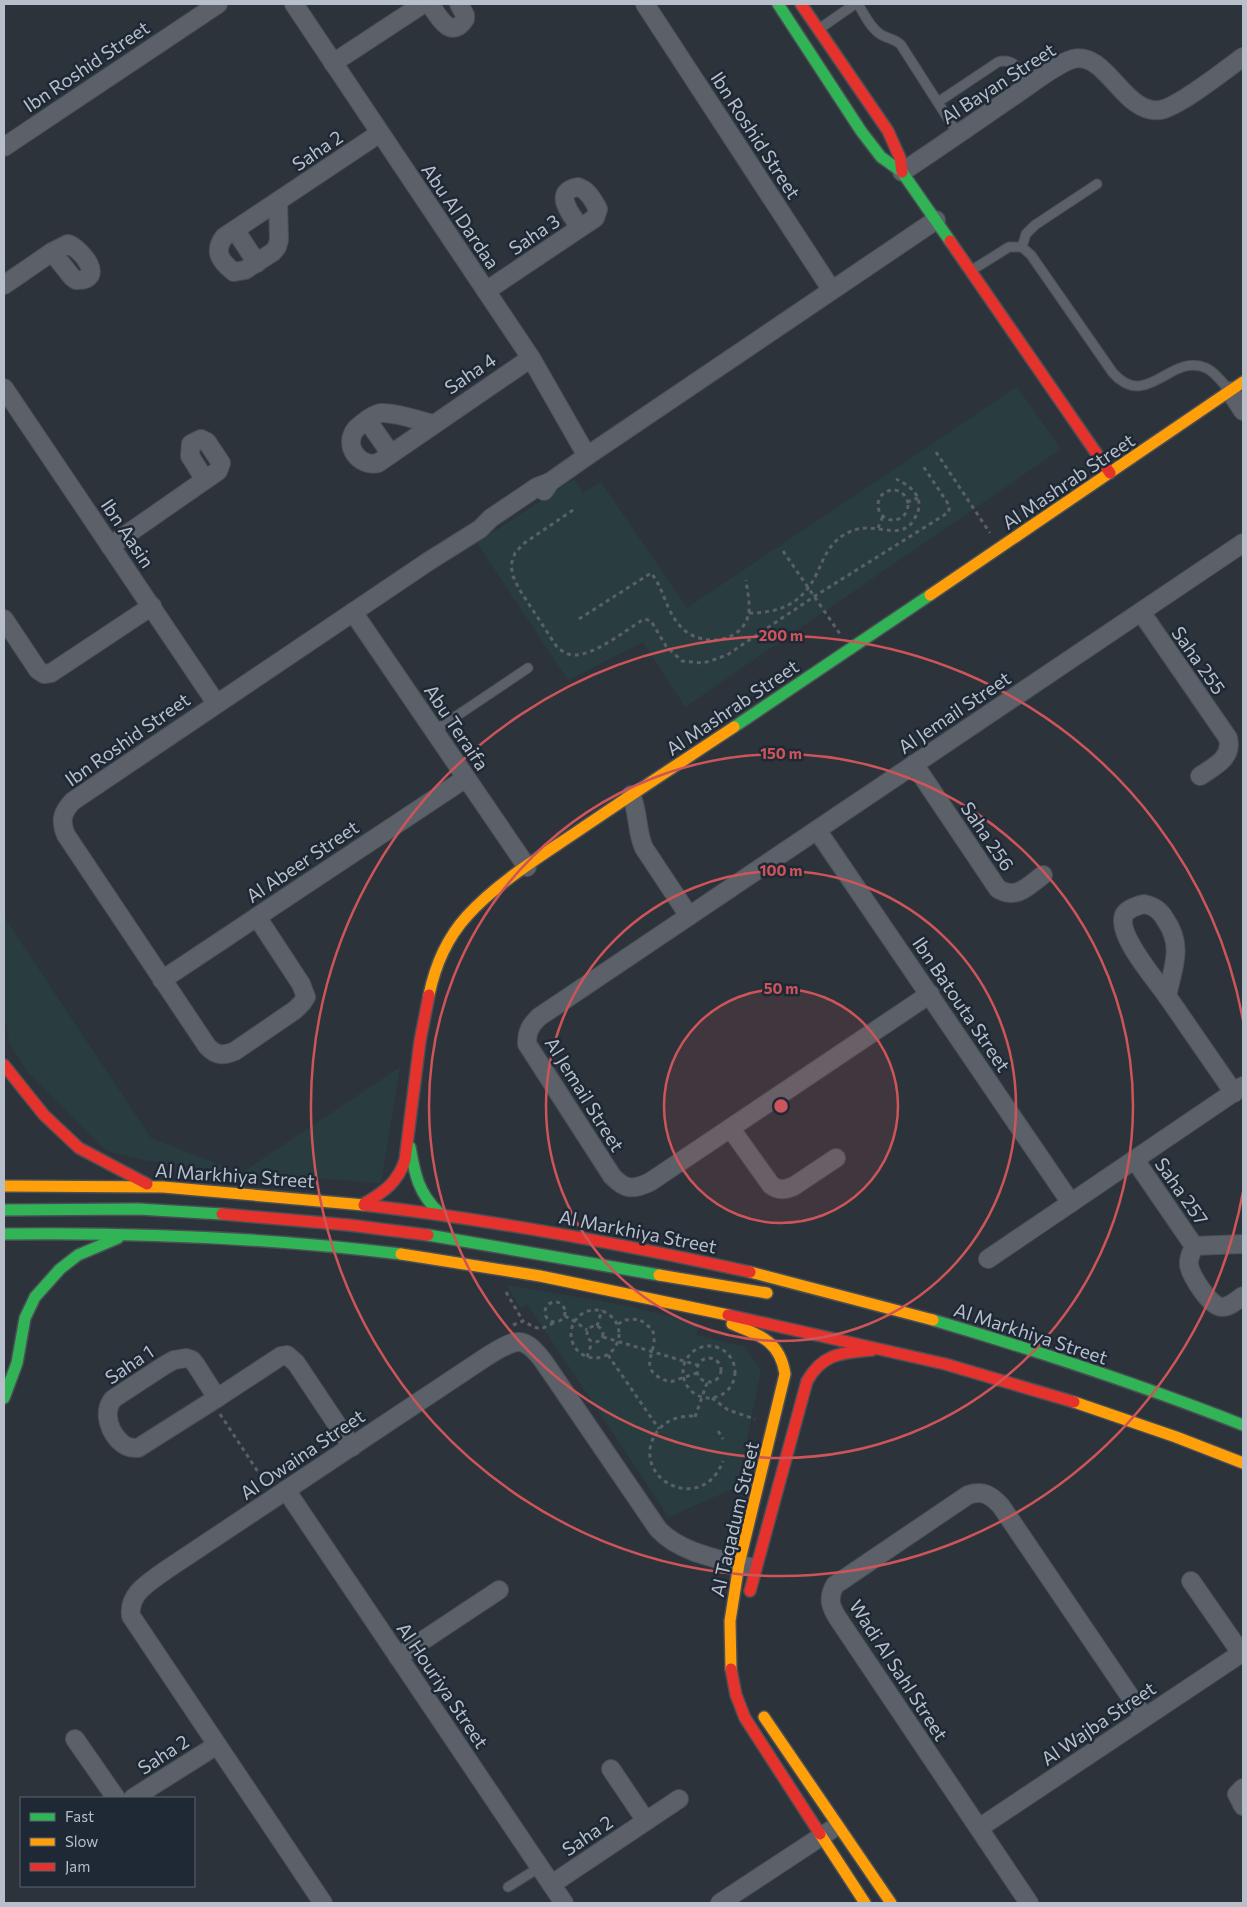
<svg xmlns="http://www.w3.org/2000/svg" width="1247" height="1907" viewBox="0 0 1247 1907" font-family="Commissioner,sans-serif">
<style>
.green{fill:#293d41}
.lines{fill:none;stroke-linecap:round;stroke-linejoin:round}
.lane-casing{stroke:#4a4f55;stroke-width:11}
.street-casing{stroke:#4a4f55;stroke-width:20}
.fast-casing{stroke:#4a4f55;stroke-width:14}
.slow-casing{stroke:#4a4f55;stroke-width:14}
.jam-casing{stroke:#4a4f55;stroke-width:14}
.path{stroke:#5a6065;stroke-width:3;stroke-dasharray:4 4;stroke-linecap:butt}
.lane{stroke:#5c6169;stroke-width:9}
.street{stroke:#5c6169;stroke-width:18}
.fast{stroke:#30b455;stroke-width:11}
.slow{stroke:#ff9f0a;stroke-width:11}
.jam{stroke:#e5322d;stroke-width:11}
.ring{fill:none;stroke:#cd5559;stroke-width:2.5}
.labels{text-anchor:middle;dominant-baseline:central;stroke-width:5;stroke-linejoin:round;paint-order:stroke}
.street-label{font-size:19px;fill:#b7bfcb;stroke:#1f2936}
.centre{fill:#cd5559;stroke:#1f2936;stroke-width:2.5}
.ring-label{font-size:15px;text-anchor:middle;font-weight:bold;fill:#cd5559;stroke:#1f2936;stroke-width:5;stroke-linejoin:round;paint-order:stroke}
</style>
<rect width="100%" height="100%" fill="#2c333b"/>
<g class="green">
<polygon points="1017,387 1061,449 685,707 643,642 568,680 477,543 574,479 583,493 601,482 687,608"/>
<polygon points="4,917 151,1138 241,1173 400,1067 381,1183 241,1173 148,1161 106,1151 26,1070 10,1044 4,1018"/>
<polygon points="506,1285 623,1305 700,1324 696,1335 745,1347 761,1371 737,1487 669,1517 528,1305 521,1308"/>
</g>
<g class="lines">
<defs>
<g id="lane">
<path d="M 858,4 C 864,14 870,27 880,34 C 887,39 895,38 901,45 L 958,134"/>
<polyline points="819,29 855,4"/>
<path d="M 938,102 L 998,62 C 1015,57 1022,73 1030,85"/>
<polyline points="1022,247 1026,234 1035,225 1097,184"/>
<path d="M 972,270 L 1009,247 L 1022,247 L 1031,255 L 1113,373 C 1147,411 1171,352 1206,368 C 1215,372 1222,382 1228,389"/>
<polyline points="434,731 528,668"/>
<polyline points="508,1887 540,1867"/>
</g>
<g id="street">
<polyline points="294,4 531,358 587,456"/>
<path d="M 430,4 C 438,16 451,41 465,19 L 465,15 L 459,4"/>
<polyline points="645,4 831,289"/>
<polyline points="333,63 423,4"/>
<polyline points="4,147 218,4"/>
<path d="M 902,172 C 940,147 977,121 1015,95 C 1030,85 1056,64 1073,59 C 1106,50 1124,115 1160,110 C 1179,107 1226,69 1243,57"/>
<path d="M 278,202 L 279,240 L 277,247 L 273,252 L 245,270 L 234,272 C 221,262 213,252 224,237 L 380,133"/>
<polyline points="235,230 257,263"/>
<path d="M 4,285 L 52,252 L 68,244 C 82,249 107,281 76,280 L 72,277 L 52,252"/>
<path d="M 486,291 L 580,228 L 595,218 L 598,209 C 593,200 588,190 578,187 C 551,192 572,215 580,228"/>
<polyline points="4,388 216,703"/>
<polyline points="1230,391 1243,411"/>
<polyline points="367,420 391,454"/>
<path d="M 434,424 C 419,421 396,412 381,413 C 375,414 369,418 364,422 C 359,426 354,429 352,436 C 347,452 363,467 378,463 L 531,358"/>
<polyline points="544,491 550,482 587,456 936,220"/>
<polyline points="110,546 205,480 218,471 221,463 207,442 201,439 191,444 190,456 205,480"/>
<polyline points="353,612 527,867"/>
<path d="M 1141,612 L 1228,738 C 1233,758 1215,766 1200,776"/>
<polyline points="4,619 38,670 44,674 51,673 152,606"/>
<path d="M 914,764 L 998,889 C 1017,900 1028,886 1043,875"/>
<path d="M 631,795 C 639,812 636,831 644,848 L 689,916"/>
<polyline points="817,830 1071,1203"/>
<path d="M 1144,904 C 1154,906 1160,910 1165,919 C 1184,946 1173,967 1167,996 C 1156,980 1116,935 1124,915 C 1128,908 1137,906 1144,904 Z"/>
<path d="M 257,917 L 301,984 L 306,997 L 302,1003 L 295,1010 L 235,1051 C 224,1056 216,1056 207,1046 L 66,835 C 60,821 62,812 73,801 L 429,561 L 480,529 L 491,518 L 537,487 L 550,482"/>
<polyline points="162,980 466,778"/>
<path d="M 930,994 L 650,1182 C 633,1190 625,1190 612,1176 L 527,1044 C 527,1031 530,1026 539,1017 L 1243,543"/>
<polyline points="1167,996 1234,1093"/>
<path d="M 731,1129 L 771,1185 C 779,1191 785,1190 794,1186 L 836,1158"/>
<polyline points="1135,1160 1194,1246"/>
<path d="M 1243,1244 L 1194,1246 C 1192,1252 1188,1258 1189,1265 C 1191,1276 1210,1307 1222,1307 C 1230,1307 1237,1300 1243,1296"/>
<polyline points="988,1259 1243,1086"/>
<path d="M 186,1358 L 192,1360 L 196,1365 L 217,1398 L 138,1448 C 133,1448 128,1448 123,1444 C 110,1434 102,1413 113,1399 L 165,1365 L 174,1360 Z"/>
<polyline points="217,1398 281,1356 287,1355 296,1363 352,1447"/>
<polyline points="286,1490 564,1903"/>
<polyline points="1191,1581 1241,1653"/>
<polyline points="398,1657 499,1590"/>
<polyline points="75,1739 116,1798"/>
<polyline points="611,1769 646,1821"/>
<polyline points="1243,1788 1237,1794 1243,1806"/>
<polyline points="133,1798 217,1745"/>
<polyline points="979,1828 1243,1652"/>
<polyline points="552,1884 679,1799"/>
<path d="M 323,1903 L 131,1616 C 128,1593 150,1582 166,1570 L 489,1355 C 516,1339 523,1334 544,1362 L 658,1529 C 680,1553 719,1559 750,1567"/>
<polyline points="720,1903 831,1830"/>
<path d="M 1029,1903 L 839,1620 C 831,1608 827,1599 835,1585 L 968,1495 C 983,1490 991,1495 1001,1506 L 1144,1717"/>
</g>
<g id="fast">
<polyline points="778,4 861,131 881,157 902,172 950,241"/>
<polyline points="734,727 930,595"/>
<path d="M 410,1147 C 415,1175 418,1192 439,1213"/>
<polyline points="4,1210 138,1209 222,1214"/>
<path d="M 4,1234 C 137,1232 269,1238 401,1254"/>
<polyline points="428,1235 659,1275"/>
<path d="M 933,1320 C 1038,1351 1141,1385 1243,1425"/>
<polyline points="4,1398 17,1363 25,1318 35,1297 60,1269 78,1255 118,1238"/>
</g>
<g id="slow">
<polyline points="930,595 1243,382"/>
<path d="M 429,995 C 435,966 447,938 467,916 C 497,883 538,858 575,833 C 628,797 681,762 734,727"/>
<polyline points="4,1186 163,1187 364,1205"/>
<polyline points="401,1254 540,1276 728,1315"/>
<polyline points="750,1272 933,1320"/>
<polyline points="659,1275 767,1293"/>
<polyline points="1074,1402 1176,1437 1243,1463"/>
<path d="M 731,1669 L 730,1621 L 739,1564 L 785,1374 C 780,1341 760,1335 732,1324"/>
<polyline points="764,1717 891,1903"/>
<polyline points="820,1834 865,1903"/>
</g>
<g id="jam">
<polyline points="801,4 888,131 900,158 902,172"/>
<polyline points="950,241 1110,473"/>
<polyline points="4,1065 44,1115 79,1148 147,1184"/>
<path d="M 365,1203 C 384,1192 398,1182 405,1160 L 420,1041 L 429,995"/>
<path d="M 364,1205 C 494,1220 622,1244 750,1272"/>
<polyline points="222,1214 349,1225 428,1235"/>
<polyline points="728,1315 945,1364 1074,1402"/>
<path d="M 750,1591 L 807,1381 C 823,1353 842,1353 872,1350"/>
<polyline points="731,1669 736,1695 745,1718 820,1834"/>
</g>
</defs>
<use href="#lane" class="lane-casing"/>
<use href="#street" class="street-casing"/>
<use href="#fast" class="fast-casing"/>
<use href="#slow" class="slow-casing"/>
<use href="#jam" class="jam-casing"/>
<g class="path">
<polyline points="936,452 990,533"/>
<circle cx="893" cy="505" r="15"/>
<polyline points="907,502 918,498"/>
<path d="M 573,510 L 523,544 L 515,553 L 511,565 L 513,576 L 519,589 L 557,647 C 562,651 567,655 574,655 C 593,656 625,631 641,621 L 645,619 L 651,621 L 666,646 L 682,661 L 703,663 L 713,660 L 727,655 L 815,596 L 949,512 L 949,505 L 923,466"/>
<polyline points="878,528 883,516"/>
<polyline points="783,551 840,634"/>
<path d="M 749,613 C 781,613 803,603 817,573 C 824,558 828,546 842,536 C 850,531 858,528 867,528 C 883,528 903,537 913,521 C 916,516 919,511 919,506 C 920,493 907,484 896,479"/>
<path d="M 579,619 L 651,573 C 664,588 665,610 681,627 C 700,648 745,644 749,611 C 750,601 747,590 746,580"/>
<polyline points="506,1292 523,1321"/>
<circle cx="555" cy="1312" r="10"/>
<circle cx="595" cy="1334" r="24"/>
<polyline points="565,1316 574,1321 587,1330"/>
<path d="M 618,1324 L 625,1320 L 639,1319 L 652,1329 C 662,1351 631,1369 670,1382 L 697,1373"/>
<path d="M 513,1325 L 523,1321 C 539,1330 540,1331 555,1322"/>
<circle cx="595" cy="1334" r="8"/>
<polyline points="597,1326 602,1310"/>
<polyline points="603,1337 697,1365"/>
<circle cx="709" cy="1372" r="26"/>
<polyline points="608,1355 659,1429"/>
<polyline points="587,1357 592,1342"/>
<circle cx="709" cy="1370" r="12"/>
<polyline points="712,1398 728,1410 755,1419"/>
<polyline points="220,1414 266,1484"/>
<path d="M 693,1416 C 678,1416 665,1420 656,1433 C 628,1478 702,1517 723,1461"/>
<polyline points="695,1417 707,1383"/>
<polyline points="718,1431 723,1439"/>
</g>
<use href="#lane" class="lane"/>
<use href="#street" class="street"/>
<use href="#fast" class="fast"/>
<use href="#slow" class="slow"/>
<use href="#jam" class="jam"/>
</g>
<circle cx="781" cy="1106" r="117" fill="#cd5559" fill-opacity=".12"/>
<g class="ring">
<circle cx="781" cy="1106" r="117"/>
<circle cx="781" cy="1106" r="235"/>
<circle cx="781" cy="1106" r="352"/>
<path d="M1243 1192A470 470 0 1 1 1243 1020"/>
</g>
<g class="labels">
<g class="street-label">
<text transform="translate(86 66) rotate(-34)">Ibn Roshid Street</text>
<text transform="translate(998 83) rotate(-33)">Al Bayan Street</text>
<text transform="translate(756 135) rotate(57)">Ibn Roshid Street</text>
<text transform="translate(317 150) rotate(-34)">Saha 2</text>
<text transform="translate(461 216) rotate(56)">Abu Al Dardaa</text>
<text transform="translate(534 234) rotate(-34)">Saha 3</text>
<text transform="translate(470 373) rotate(-34)">Saha 4</text>
<text transform="translate(1068 481) rotate(-34)">Al Mashrab Street</text>
<text transform="translate(128 533) rotate(56)">Ibn Aasin</text>
<text transform="translate(1199 660) rotate(55)">Saha 255</text>
<text transform="translate(732 707) rotate(-34)">Al Mashrab Street</text>
<text transform="translate(954 712) rotate(-34)">Al Jemail Street</text>
<text transform="translate(457 727) rotate(56)">Abu Teraifa</text>
<text transform="translate(127 739) rotate(-35)">Ibn Roshid Street</text>
<text transform="translate(988 836) rotate(56)">Saha 256</text>
<text transform="translate(302 861) rotate(-34)">Al Abeer Street</text>
<text transform="translate(962 1004) rotate(56)">Ibn Batouta Street</text>
<text transform="translate(585 1094) rotate(58)">Al Jemail Street</text>
<text transform="translate(235 1175) rotate(4)">Al Markhiya Street</text>
<text transform="translate(1182 1191) rotate(55)">Saha 257</text>
<text transform="translate(638 1231) rotate(11)">Al Markhiya Street</text>
<text transform="translate(1031 1333) rotate(18)">Al Markhiya Street</text>
<text transform="translate(129 1364) rotate(-34)">Saha 1</text>
<text transform="translate(302 1454) rotate(-34)">Al Owaina Street</text>
<text transform="translate(734 1519) rotate(-77)">Al Taqadum Street</text>
<text transform="translate(899 1670) rotate(57)">Wadi Al Sahl Street</text>
<text transform="translate(443 1685) rotate(56)">Al Houriya Street</text>
<text transform="translate(1098 1723) rotate(-34)">Al Wajba Street</text>
<text transform="translate(163 1754) rotate(-33)">Saha 2</text>
<text transform="translate(587 1835) rotate(-34)">Saha 2</text>
</g>
</g>
<circle cx="781" cy="1106" r="8" class="centre"/>
<g class="ring-label">
<text x="781" y="641">200 m</text>
<text x="781" y="759">150 m</text>
<text x="781" y="876">100 m</text>
<text x="781" y="994">50 m</text>
</g>
<rect width="1247" height="1907" fill="none" stroke="#b7bfcb" stroke-width="10"/>
<rect x="20" y="1797" width="175" height="90" fill="#1f2936" stroke="#5c6572"/>
<rect x="30" y="1813" width="25" height="8" fill="#30b455" stroke="#5c6572"/>
<text x="65" y="1822" font-size="15" fill="#b7bfcb">Fast</text>
<rect x="30" y="1838" width="25" height="8" fill="#ff9f0a" stroke="#5c6572"/>
<text x="65" y="1847" font-size="15" fill="#b7bfcb">Slow</text>
<rect x="30" y="1863" width="25" height="8" fill="#e5322d" stroke="#5c6572"/>
<text x="65" y="1872" font-size="15" fill="#b7bfcb">Jam</text>
</svg>
